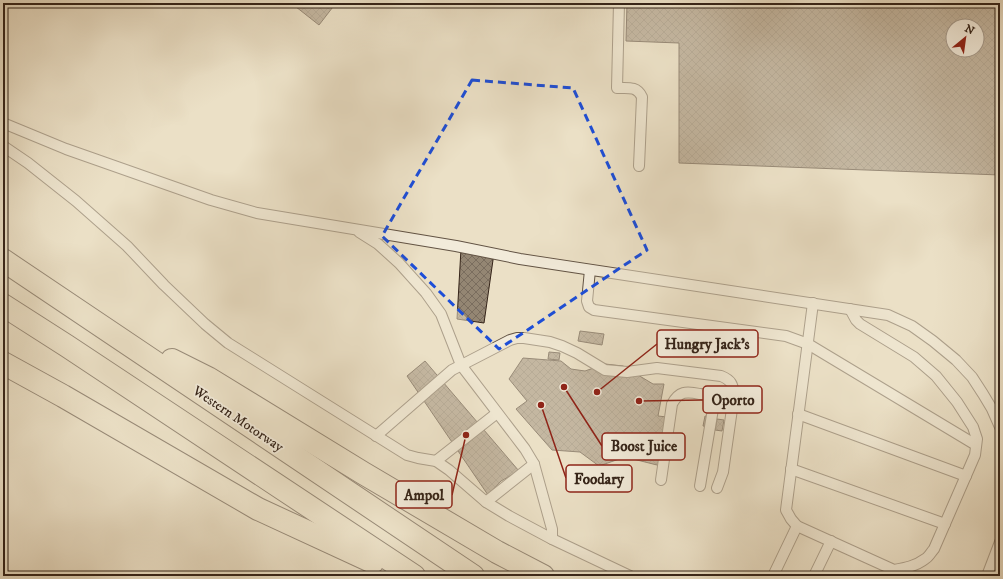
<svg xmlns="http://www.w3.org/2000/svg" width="1003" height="579" viewBox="0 0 1003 579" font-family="'IM FELL DW Pica',serif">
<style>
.building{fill:url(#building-cross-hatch);stroke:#352419;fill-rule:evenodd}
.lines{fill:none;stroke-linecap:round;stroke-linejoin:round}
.lane-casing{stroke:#625344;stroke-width:12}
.highway-casing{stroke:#352419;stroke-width:24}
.lane{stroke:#f2ebda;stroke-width:10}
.highway{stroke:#ebe0c6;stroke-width:22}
.marked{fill:none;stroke:#1d4ed8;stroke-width:3;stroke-dasharray:8 5;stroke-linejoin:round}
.labels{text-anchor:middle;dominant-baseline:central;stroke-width:3.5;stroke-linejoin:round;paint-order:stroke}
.street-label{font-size:14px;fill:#352419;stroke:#f2ebda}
.leader{fill:none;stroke:#8f2418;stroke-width:1.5}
.callout-dot{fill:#8f2418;stroke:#f2ebda;stroke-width:1.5}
.callout{fill:#f2ebda;stroke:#8f2418;stroke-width:1.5}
.callout-label{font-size:15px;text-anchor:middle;font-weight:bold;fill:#352419}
</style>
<defs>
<pattern id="building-cross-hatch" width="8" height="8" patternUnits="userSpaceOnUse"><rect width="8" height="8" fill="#948673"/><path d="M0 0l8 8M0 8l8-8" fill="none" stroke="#7a6d5e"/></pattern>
</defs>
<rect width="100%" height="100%" fill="#ebe0c6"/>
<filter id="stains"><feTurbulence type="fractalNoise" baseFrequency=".005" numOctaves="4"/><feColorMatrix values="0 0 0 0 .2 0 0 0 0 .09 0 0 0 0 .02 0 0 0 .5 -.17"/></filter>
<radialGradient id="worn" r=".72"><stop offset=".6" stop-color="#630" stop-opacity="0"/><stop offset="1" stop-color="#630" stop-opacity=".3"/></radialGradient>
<g class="building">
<polygon points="291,3 336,3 319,25"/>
<path d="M 627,3 L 1000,3 L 1000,175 L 679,163 L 679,43 L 626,41 ZM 953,26 L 977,26 L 977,50 L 953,50 Z"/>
<polygon points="461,249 494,253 484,323 457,319"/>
<polygon points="580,331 604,334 602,345 578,341"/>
<polygon points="549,352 560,353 559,360 548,359"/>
<polygon points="523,358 561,361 571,369 585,371 605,364 623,366 653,384 664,384 658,416 667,417 661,466 625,457 599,466 580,452 552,450 516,409 527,401 509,379"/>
<polygon points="425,361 519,471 501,481 488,495 407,376"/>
<polygon points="705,416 712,417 710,427 703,426"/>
<polygon points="717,419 724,420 722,431 715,430"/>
</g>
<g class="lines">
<defs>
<g id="lane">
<path d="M 619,3 L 617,88 C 628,88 637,86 642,97 L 639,166"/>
<polyline points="3,123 66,149 211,200 257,213 456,246 520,259 888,315 912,326 933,341 956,360 972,377 983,394 992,409 1000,427"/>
<polyline points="3,146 28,163 76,201 127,246 164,285 205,324 228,343 407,455 418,458 436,461 449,470 486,502 509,516 552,539 630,576"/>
<polyline points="359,232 378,244 399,263 426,293 441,314 461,365 525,449 534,464 552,529 552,539"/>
<polyline points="590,270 587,301 589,307 594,310 786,336 808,344 976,445"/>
<path d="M 813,303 L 786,510 L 791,519 L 797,526 L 894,570 C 905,568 916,566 925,559 C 929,557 931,552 934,549 L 975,455 L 977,439 L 973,427 L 957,402 L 936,376 L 914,357 L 860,324 L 856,320 L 850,309"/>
<polyline points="798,414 966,476"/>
<path d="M 376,436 L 452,370 L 510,340 L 517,338 L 524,338 L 550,342 L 562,346 L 577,353 L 605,370 L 627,372 L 657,368 L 721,376 C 731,380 733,384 734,395 L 723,472 L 717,488"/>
<polyline points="436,461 497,413"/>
<polyline points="791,469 945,524"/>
<path d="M 661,480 L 672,404 C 679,391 686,391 700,394 C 703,394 706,394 709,397 C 712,400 713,404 713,409 L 700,486"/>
<polyline points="486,502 534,464"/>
<polyline points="773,576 797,526"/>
<polyline points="814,576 831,541"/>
<polyline points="987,576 1000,542"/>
</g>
<g id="highway">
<polyline points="3,260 473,576"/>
<polyline points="3,305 67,346 414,576"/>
<polyline points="172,360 208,378 363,473 497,552 543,576"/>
<polyline points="3,363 63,396 258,509 373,562"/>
</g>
</defs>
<use href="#lane" class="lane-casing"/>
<use href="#highway" class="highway-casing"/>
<use href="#lane" class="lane"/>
<use href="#highway" class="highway"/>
</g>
<path d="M0 0H1003V579H0ZM 472,80 L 573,88 L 647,250 L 499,349 L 382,236 Z" fill="#ebe0c6" fill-opacity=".55" fill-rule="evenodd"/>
<path class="marked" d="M 472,80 L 573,88 L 647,250 L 499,349 L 382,236 Z"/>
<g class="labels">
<g class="street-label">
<text transform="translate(238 419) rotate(34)">Western Motorway</text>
</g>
</g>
<path class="leader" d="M597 392L657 344M639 401L703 400M564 387L602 446M541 405L566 478M466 435L452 495"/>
<g class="callout-dot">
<circle cx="597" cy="392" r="4"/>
<circle cx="639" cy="401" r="4"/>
<circle cx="564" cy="387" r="4"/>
<circle cx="541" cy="405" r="4"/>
<circle cx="466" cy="435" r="4"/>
</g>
<g class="callout">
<rect x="657" y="330" width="101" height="27" rx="4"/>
<rect x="703" y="386" width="59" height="27" rx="4"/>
<rect x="602" y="433" width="83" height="27" rx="4"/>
<rect x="566" y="465" width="66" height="27" rx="4"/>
<rect x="396" y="481" width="56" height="27" rx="4"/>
</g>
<g class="callout-label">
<text x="707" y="349">Hungry Jack's</text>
<text x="733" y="405">Oporto</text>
<text x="644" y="451">Boost Juice</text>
<text x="599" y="484">Foodary</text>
<text x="424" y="500">Ampol</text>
</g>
<rect width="1003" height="579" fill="none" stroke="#ebe0c6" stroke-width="16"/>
<rect x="4" y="4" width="995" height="571" fill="none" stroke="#352419" stroke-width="2"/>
<rect x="8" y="8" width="987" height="563" fill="none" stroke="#352419"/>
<g transform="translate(965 38) rotate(29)"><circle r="19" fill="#f2ebda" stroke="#a69b8d"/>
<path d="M0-3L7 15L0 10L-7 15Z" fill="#8f2418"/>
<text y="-6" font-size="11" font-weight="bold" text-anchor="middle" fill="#352419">N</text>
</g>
<rect width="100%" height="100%" filter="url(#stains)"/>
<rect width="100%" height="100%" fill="url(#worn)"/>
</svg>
